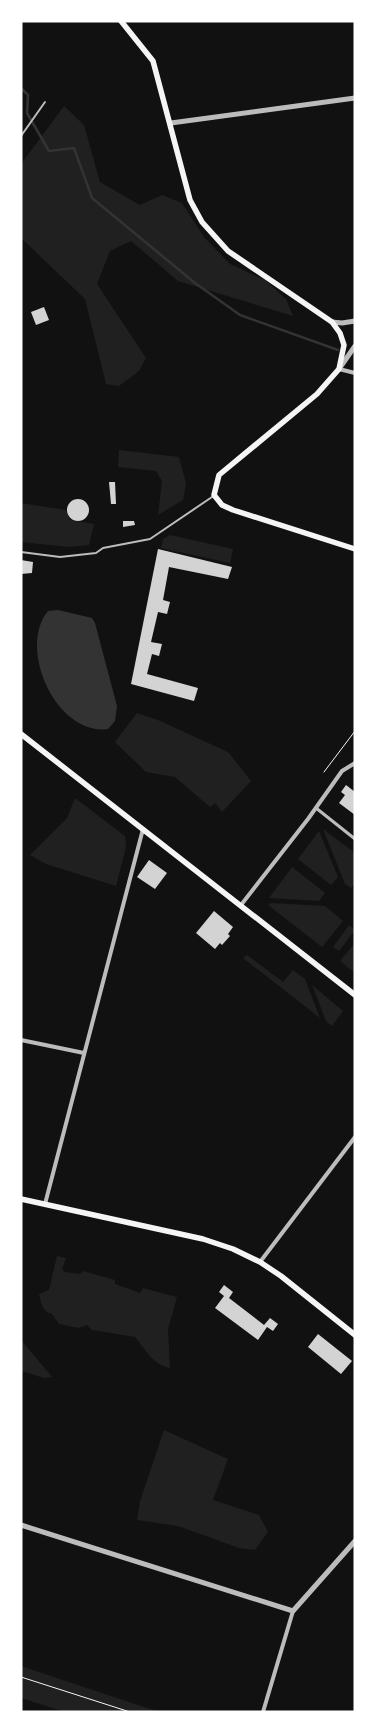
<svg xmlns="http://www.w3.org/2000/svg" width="376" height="1733" viewBox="0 0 376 1733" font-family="Bitter,serif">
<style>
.green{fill:#202020}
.water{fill:#333}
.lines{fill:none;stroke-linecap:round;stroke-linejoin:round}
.stream{stroke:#333;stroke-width:2.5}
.building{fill:#d3d3d3}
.path{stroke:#f5f5f5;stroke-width:1}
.service{stroke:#bcbcbc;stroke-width:2}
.pedestrian{stroke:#bcbcbc;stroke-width:3}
.minor{stroke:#bcbcbc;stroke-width:4}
.tertiary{stroke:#bcbcbc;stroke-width:5}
.secondary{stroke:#f5f5f5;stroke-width:5.5}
</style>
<rect width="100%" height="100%" fill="#111"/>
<g class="green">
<polygon points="64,106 84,125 100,182 140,205 162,195 182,203 204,237 230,264 265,280 286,299 293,316 178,281 131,241 110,251 97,284 146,358 139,371 119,386 106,384 85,299 21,238 21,164"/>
<polygon points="119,450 179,457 186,483 183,500 158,515 162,481 156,471 118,467"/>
<polygon points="21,503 66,510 70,520 94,524 89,545 69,547 21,542"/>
<polygon points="170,535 233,549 230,563 161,548 163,539"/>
<polygon points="137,713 158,720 228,752 251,781 222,812 215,803 210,807 175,777 146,772 115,742"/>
<polygon points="75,798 125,836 126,847 116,886 46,864 30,855 67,818"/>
<polygon points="323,829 355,853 355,883 351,888 345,884"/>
<polygon points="319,831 338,877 331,885 298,859"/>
<polygon points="292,867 325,893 319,901 269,898"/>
<polygon points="271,903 325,906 343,921 322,947 268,905"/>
<polygon points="349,925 355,930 339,951 333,947"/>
<polygon points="355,943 355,973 340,961"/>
<polygon points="247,955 283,982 293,970 305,979 320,1018 243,958"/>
<polygon points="312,985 343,1011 332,1026 326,1021"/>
<path d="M 57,1256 L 66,1258 L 62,1269 L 65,1272 L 80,1274 L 83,1271 L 115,1280 L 115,1284 L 140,1293 L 143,1288 L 177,1297 L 168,1329 L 170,1368 C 153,1365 146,1350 135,1337 L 92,1330 L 87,1325 L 79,1328 L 59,1324 L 52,1314 C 42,1311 41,1303 39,1294 L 49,1290 Z"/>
<polygon points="21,1340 52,1377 44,1378 21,1371"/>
<polygon points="164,1430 228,1459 213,1500 259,1515 268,1532 255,1550 239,1548 178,1526 137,1520 140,1501"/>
<polygon points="21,1666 159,1712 65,1712 21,1698"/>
</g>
<path class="water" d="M 58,610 L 92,618 L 95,623 L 117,706 L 115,721 L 108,729 C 56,736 17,648 48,611 Z"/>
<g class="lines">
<polyline class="stream" points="21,88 28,95 27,113 49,151 74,148 92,198 195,283 240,315 338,350"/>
</g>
<g class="building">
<polygon points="44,307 49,320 36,325 31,312"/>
<polygon points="109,482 115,482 116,504 111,504"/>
<circle cx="78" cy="510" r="11"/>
<polygon points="123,521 134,521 135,525 123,527"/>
<polygon points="158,549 232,567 228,579 169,567 163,600 170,602 167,614 158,612 151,642 162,644 159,656 152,654 147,674 198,688 194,701 131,684"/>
<polygon points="21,560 33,562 32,573 21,574"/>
<polygon points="346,785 355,792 355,815 339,803 345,795 341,792"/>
<polygon points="149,860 167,873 155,889 137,877"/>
<polygon points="214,911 233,927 228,934 230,936 222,945 220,943 215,949 196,933"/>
<polygon points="224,1285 233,1292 229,1298 264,1325 270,1318 278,1324 273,1331 267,1327 258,1340 215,1308 224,1296 219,1292"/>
<polygon points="318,1334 352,1361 341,1374 308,1347"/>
</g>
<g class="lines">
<g class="path">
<polyline points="324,772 355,731"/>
<polyline points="21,1677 130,1712"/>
</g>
<g class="service">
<polyline points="21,136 45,102"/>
<polyline points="21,552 60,557 96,553 103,548 150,539 212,497"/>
</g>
<polyline class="pedestrian" points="316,808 355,839"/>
<g class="minor">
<polyline points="339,369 355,373"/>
<polyline points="241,905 308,819 342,771 355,763"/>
<polyline points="21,1040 84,1053"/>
<polyline points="45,1204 143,829"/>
<polyline points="260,1262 355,1137"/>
<polyline points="263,1712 293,1611"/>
</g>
<g class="tertiary">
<polyline points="171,123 355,98"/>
<polyline points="332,322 342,323 355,321"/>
<polyline points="339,369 355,346"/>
<polyline points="21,1525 293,1611 355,1541"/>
</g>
<g class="secondary">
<polyline points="121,21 153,61 190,200 202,222 228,251 332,322 340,333 344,345 339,369 317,394 219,475 214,495 222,505 233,510 355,549"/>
<polyline points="21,734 355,995"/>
<polyline points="21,1199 203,1239 233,1249 260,1262 281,1276 355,1335"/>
</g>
</g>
<rect width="376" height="1733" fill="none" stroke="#ffffff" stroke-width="45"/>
</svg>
